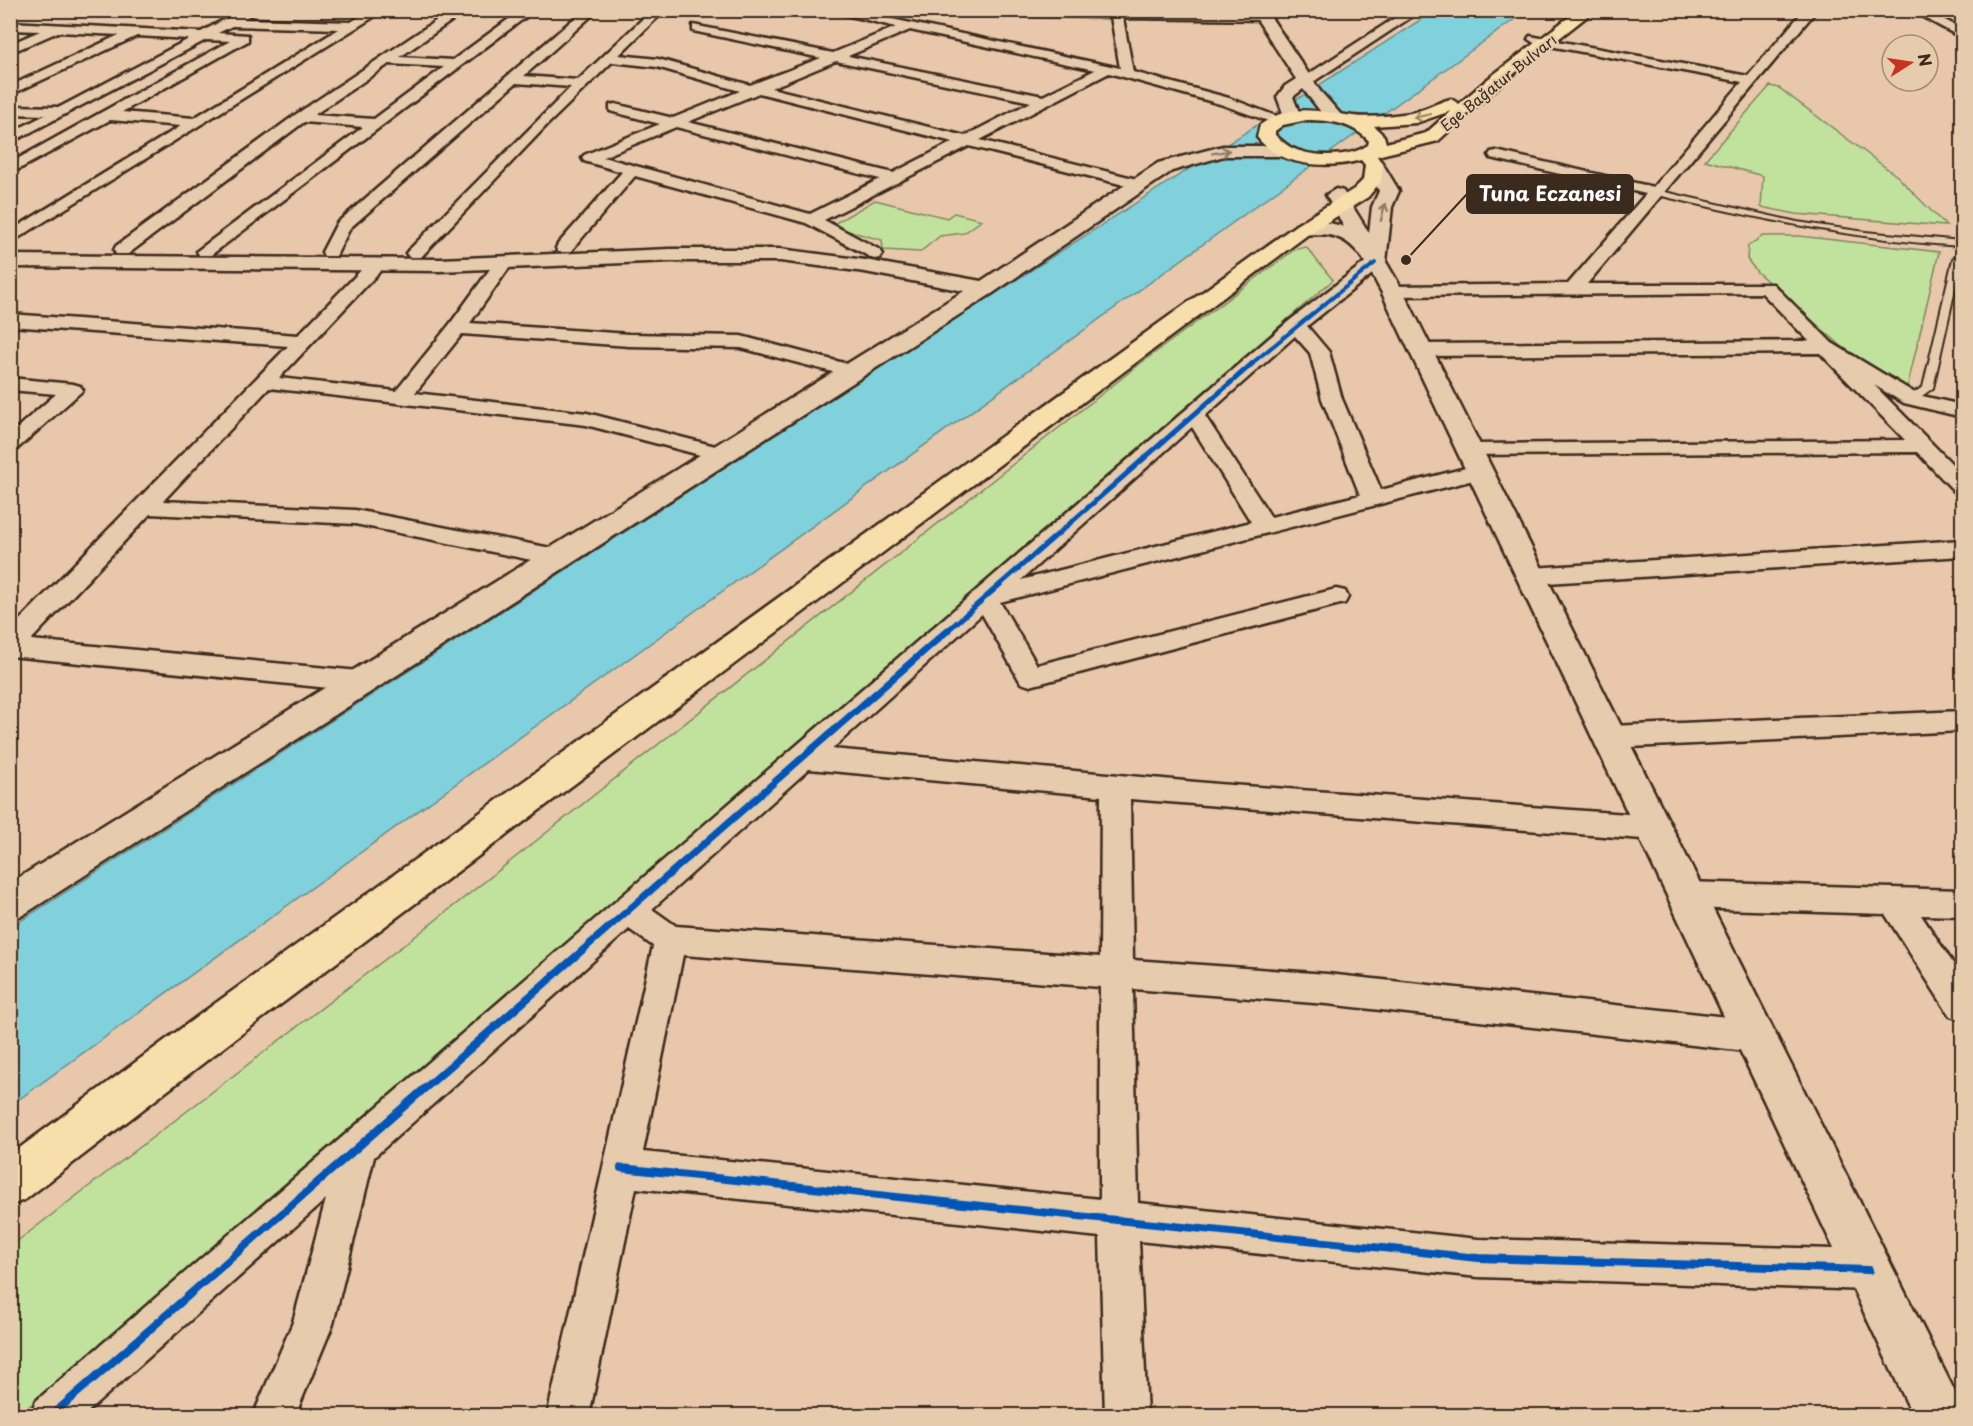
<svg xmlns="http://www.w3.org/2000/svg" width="1973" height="1426" viewBox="0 0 1973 1426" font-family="'Playpen Sans',sans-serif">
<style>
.green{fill:#c1e29c;stroke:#7e865d;stroke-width:1.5}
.water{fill:#80d1db;stroke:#648e8f;stroke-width:1.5}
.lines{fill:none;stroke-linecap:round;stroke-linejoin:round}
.service-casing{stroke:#3b2a1e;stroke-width:4}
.minor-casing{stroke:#3b2a1e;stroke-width:5}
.tertiary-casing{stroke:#3b2a1e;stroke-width:5}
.secondary-casing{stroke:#3b2a1e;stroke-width:5}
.primary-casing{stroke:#3b2a1e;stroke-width:5}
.service{fill:#e6cbad;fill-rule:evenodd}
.minor{fill:#e6cbad;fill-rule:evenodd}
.tertiary{fill:#e6cbad;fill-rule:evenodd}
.secondary{fill:#e6cbad;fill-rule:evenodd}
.primary{fill:#f8deab;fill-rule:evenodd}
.cycleway-far3-casing{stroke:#e6cbad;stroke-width:6}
.cycleway-far2-casing{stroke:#e6cbad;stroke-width:8}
.cycleway-far1-casing{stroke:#e6cbad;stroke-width:10}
.cycleway-casing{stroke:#e6cbad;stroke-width:12}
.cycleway-far3{stroke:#0057b8;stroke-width:4}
.cycleway-far2{stroke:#0057b8;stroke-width:5}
.cycleway-far1{stroke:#0057b8;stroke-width:7}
.cycleway{stroke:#0057b8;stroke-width:8}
.oneway{stroke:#9a8464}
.oneway2{stroke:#907a66}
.labels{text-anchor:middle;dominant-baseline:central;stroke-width:4.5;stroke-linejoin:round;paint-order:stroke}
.far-street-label{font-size:15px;fill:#3b2a1e;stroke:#e6cbad}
.leader{fill:none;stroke:#3b2a1e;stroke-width:2}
.callout-dot{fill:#3b2a1e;stroke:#e6cbad;stroke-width:2}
.callout{fill:#3b2a1e;stroke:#3b2a1e;stroke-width:2}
.callout-label{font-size:20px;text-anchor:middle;font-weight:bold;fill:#fff}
</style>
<rect width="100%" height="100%" fill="#e8c7ab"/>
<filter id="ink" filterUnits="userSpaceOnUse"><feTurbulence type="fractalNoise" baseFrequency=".0167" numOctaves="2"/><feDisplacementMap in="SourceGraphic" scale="12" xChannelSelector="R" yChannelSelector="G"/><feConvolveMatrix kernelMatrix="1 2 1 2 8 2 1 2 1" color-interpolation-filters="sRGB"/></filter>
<g filter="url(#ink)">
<g class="green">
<polygon points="1770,86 1779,88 1897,176 1946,226 1796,214 1761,207 1763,176 1705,160"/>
<polygon points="875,200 947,218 954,213 982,220 964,233 940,236 920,252 883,250 882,240 830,226"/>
<polygon points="1763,236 1799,236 1939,252 1907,388 1888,387 1757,272 1747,259 1748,246"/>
<polygon points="1306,247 1333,280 19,1415 11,1416 11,1246 422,931 1141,363 1294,250"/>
</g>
<polygon class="water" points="1434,11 1526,11 11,1105 11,927"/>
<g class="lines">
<defs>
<g id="service">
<path d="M 1656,190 L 1797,222 L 1865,232 L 1962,241 L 1962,246 C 1858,240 1755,218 1653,194 L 1652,192 Z"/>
<polygon points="1959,252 1962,252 1962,258 1933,388 1915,401 1907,401 1907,397 1923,387 1953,259"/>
</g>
<g id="minor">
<path d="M 242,10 L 258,10 L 244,19 L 351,22 L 370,10 L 385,10 L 10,243 L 10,231 L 181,126 L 110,120 L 10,174 L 10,163 L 230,41 L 206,40 L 10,143 L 10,133 L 45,115 L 10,114 L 10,106 L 60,107 L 189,39 L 137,36 L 10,95 L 10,86 L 119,35 L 58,32 L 10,53 L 10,44 L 40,31 L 10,30 L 10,22 L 201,32 ZM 232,26 L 339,29 L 194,118 L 122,112 L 248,41 L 248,35 L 218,33 Z"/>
<path d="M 452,10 L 467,10 L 400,57 L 453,60 L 521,10 L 535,10 L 211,255 L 199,255 L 197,251 L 363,127 L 304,122 L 128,254 L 116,254 L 114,250 L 116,246 L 295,115 ZM 389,64 L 444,67 L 374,119 L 314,115 Z"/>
<path d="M 584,10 L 598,10 L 524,76 L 578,80 L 652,10 L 665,10 L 619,55 L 658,59 L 750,85 L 821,58 L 693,31 L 693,25 L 833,53 L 896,27 L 825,10 L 850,10 L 1120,68 L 1111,17 L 943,14 L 937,10 L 1262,13 L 1266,14 L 1266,20 L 1123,18 L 1133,72 L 1229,98 L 1286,120 L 1279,124 L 1274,123 L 1220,104 L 1109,73 L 980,140 L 1145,181 L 1148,184 L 1145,187 L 1140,189 L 969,146 L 824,220 L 880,250 L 883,254 L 880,258 L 874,259 L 806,223 L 635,176 L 570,252 L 558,252 L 556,248 L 558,244 L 622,172 L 584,161 L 582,158 L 584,155 L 660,124 L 610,111 L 610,105 L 615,104 L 673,118 L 740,91 L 657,67 L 612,62 L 547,125 L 421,257 L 409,257 L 406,253 L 571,87 L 516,83 L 350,228 L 336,256 L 324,256 L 322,252 L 337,223 ZM 910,30 L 1095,70 L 1043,96 L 848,56 ZM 836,61 L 1031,102 L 965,136 L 771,88 ZM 759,93 L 953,142 L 893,173 L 688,122 ZM 676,127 L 880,179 L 810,214 L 603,157 Z"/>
<polygon points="1407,10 1422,10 1310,84 1305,85 1298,81"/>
<polygon points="1804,10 1817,10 1587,284 1773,284 1832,343 1918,395 1962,405 1962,417 1904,403 1874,385 1962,474 1962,493 1954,491 1917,452 1463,455 1460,450 1463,445 1471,444 1905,440 1820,353 1421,356 1411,350 1421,344 1809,341 1762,293 1392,296 1383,291 1392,286 1568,284 1646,194 1491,158 1489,155 1491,152 1496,151 1653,187 1742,82 1534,43 1528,39 1530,36 1748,76"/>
<polygon points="1910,10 1926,10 1962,29 1962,38"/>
<polygon points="504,257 513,262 470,323 629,334 741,336 859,367 862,371 852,377 741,348 629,346 462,334 415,393 587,413 727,449 730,454 727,459 719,460 586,425 269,388 163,501 355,510 556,549 564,551 568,557 564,563 556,565 355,524 150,514 31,640 359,671 368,674 372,681 368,688 359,691 10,656 10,630 288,346 10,326 10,314 298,335 370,261 382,261 385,265 382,269 279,378 396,391 450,324 498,258"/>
<path d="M 1375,258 L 1381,259 L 1384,263 L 1381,267 L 1307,326 L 1329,352 L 1342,399 L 1381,490 L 1481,464 L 1489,466 L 1492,471 L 1489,476 L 1000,602 L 1037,665 L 1336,589 L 1345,591 L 1348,597 L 1345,603 L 1336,605 L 1030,686 L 1021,683 L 982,614 L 832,749 L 1218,784 L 1655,816 L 1665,819 L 1670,828 L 1665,837 L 1655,840 L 1130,799 L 1133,960 L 1327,974 L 1755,1020 L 1767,1025 L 1772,1036 L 1767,1047 L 1755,1052 L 1327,1004 L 1133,989 L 1138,1203 L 1478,1239 L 1869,1250 L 1883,1256 L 1889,1270 L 1883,1284 L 1869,1290 L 1478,1277 L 1139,1241 L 1147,1416 L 1105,1416 L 1100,1237 L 636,1188 L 589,1416 L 547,1416 L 653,946 L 629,929 L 374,1157 L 333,1324 L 295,1416 L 253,1416 L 293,1322 L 326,1199 L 83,1416 L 30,1416 L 36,1401 L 1289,321 L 1369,259 ZM 1295,336 L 1310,353 L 1322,399 L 1360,495 L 1271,517 L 1205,416 ZM 1192,427 L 1251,522 L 1021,580 ZM 809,769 L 1101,796 L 1100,957 L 676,926 L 652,909 ZM 683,955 L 1100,987 L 1100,1199 L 643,1152 Z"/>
<polygon points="10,378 73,384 80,386 83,390 17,449 10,451 10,434 56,394 10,390"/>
<polygon points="1962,540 1962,556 1532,584 1524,582 1520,576 1524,570 1532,568"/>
<polygon points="1962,711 1962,731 1610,748 1600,744 1596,737 1600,730 1610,726"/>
<polygon points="1686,882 1962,890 1962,916 1921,915 1962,977 1962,1020 1950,1016 1885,914 1686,908 1675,904 1671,895 1675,886"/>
</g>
<polygon id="tertiary" points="985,281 993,283 996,288 993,293 23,915 10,919 10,883 977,283"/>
<g id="secondary">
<polygon points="1251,10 1266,10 1320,91 1343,117 1340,121 1328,121 1303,89 1293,97 1301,117 1292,122 1286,121 1277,97 1285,86 1296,79"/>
<polygon points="1223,146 1284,146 1293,151 1284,156 1224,156 1172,171 993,293 985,295 865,272 780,261 670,261 440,271 10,267 10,255 440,259 670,249 780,249 865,260 981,281 1158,163"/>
<path d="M 1374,159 L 1381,161 L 1399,191 L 1392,207 L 1386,262 L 1403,291 L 1958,1398 L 1962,1416 L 1913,1416 L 1381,291 C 1368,268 1358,240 1329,235 C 1318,233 1307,236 1296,233 L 1293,229 L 1296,225 C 1310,221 1330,221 1344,227 L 1326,195 L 1336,189 L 1343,191 L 1369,233 L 1372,207 L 1379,191 L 1365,165 Z"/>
</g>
<path id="primary" d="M 1578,10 L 1595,10 L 1501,84 L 1438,141 L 1377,156 L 1383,165 L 1381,181 L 1368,197 L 1310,233 L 1174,334 L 232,1041 L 26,1199 L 10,1206 L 10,1155 L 202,1013 L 1158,324 L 1296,225 L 1354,189 L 1363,180 L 1365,165 L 1361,160 C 1328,169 1279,167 1257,137 L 1260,125 C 1292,102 1317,112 1353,116 C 1368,118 1387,116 1403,114 C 1421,113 1434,103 1451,99 L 1459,104 L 1489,78 ZM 1451,111 L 1426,133 L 1386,143 L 1384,136 L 1374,126 L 1416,123 ZM 1307,120 C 1330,120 1353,123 1369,141 L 1368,145 C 1350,158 1310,158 1290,147 C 1285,144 1280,139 1275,135 L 1275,131 L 1283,125 Z"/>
</defs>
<use href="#service" class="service-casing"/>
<use href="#minor" class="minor-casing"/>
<use href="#tertiary" class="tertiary-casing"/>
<use href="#secondary" class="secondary-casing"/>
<use href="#primary" class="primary-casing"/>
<use href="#service" class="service"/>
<use href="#minor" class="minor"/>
<use href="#tertiary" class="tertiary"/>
<use href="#secondary" class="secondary"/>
<use href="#primary" class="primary"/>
<defs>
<polyline id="cycleway-far3" points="1251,364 1375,263"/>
<polyline id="cycleway-far2" points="947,631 1253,363"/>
<polyline id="cycleway-far1" points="552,977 948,630"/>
<g id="cycleway">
<polyline points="621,1168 1478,1258 1869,1270"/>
<polyline points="51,1416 553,976"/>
</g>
</defs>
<use href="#cycleway-far3" class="cycleway-far3-casing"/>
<use href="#cycleway-far2" class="cycleway-far2-casing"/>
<use href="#cycleway-far1" class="cycleway-far1-casing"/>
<use href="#cycleway" class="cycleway-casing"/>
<use href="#cycleway-far3" class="cycleway-far3"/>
<use href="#cycleway-far2" class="cycleway-far2"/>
<use href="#cycleway-far1" class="cycleway-far1"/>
<use href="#cycleway" class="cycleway"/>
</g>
<defs><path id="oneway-shaft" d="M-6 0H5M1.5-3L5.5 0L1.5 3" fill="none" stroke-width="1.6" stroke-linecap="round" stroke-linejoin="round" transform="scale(1.5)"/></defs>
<use class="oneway" href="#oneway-shaft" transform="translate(1422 116) rotate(168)"/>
<g class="oneway2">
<use href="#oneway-shaft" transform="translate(1221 152) rotate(-9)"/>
<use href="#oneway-shaft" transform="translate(1383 212) rotate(-76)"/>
</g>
</g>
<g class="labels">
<g class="far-street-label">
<text transform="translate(1498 82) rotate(-39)">Ege Bağatur Bulvarı</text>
</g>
</g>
<path class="leader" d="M1406 260L1467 194"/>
<circle class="callout-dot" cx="1406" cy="260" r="6"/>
<rect class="callout" x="1467" y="175" width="166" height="38" rx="6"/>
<g class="callout-label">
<text x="1550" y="201">Tuna Eczanesi</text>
</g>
<rect width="1973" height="1426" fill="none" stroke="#e6cbad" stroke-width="36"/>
<rect x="18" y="18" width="1937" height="1390" fill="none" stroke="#3b2a1e" stroke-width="2" filter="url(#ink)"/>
<g transform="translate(1910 63) rotate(78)"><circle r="28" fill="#e6cbad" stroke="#a28b74" stroke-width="1.5"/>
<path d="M0-4.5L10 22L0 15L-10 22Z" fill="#c8321e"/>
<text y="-9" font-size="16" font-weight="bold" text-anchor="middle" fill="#3b2a1e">N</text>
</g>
</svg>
